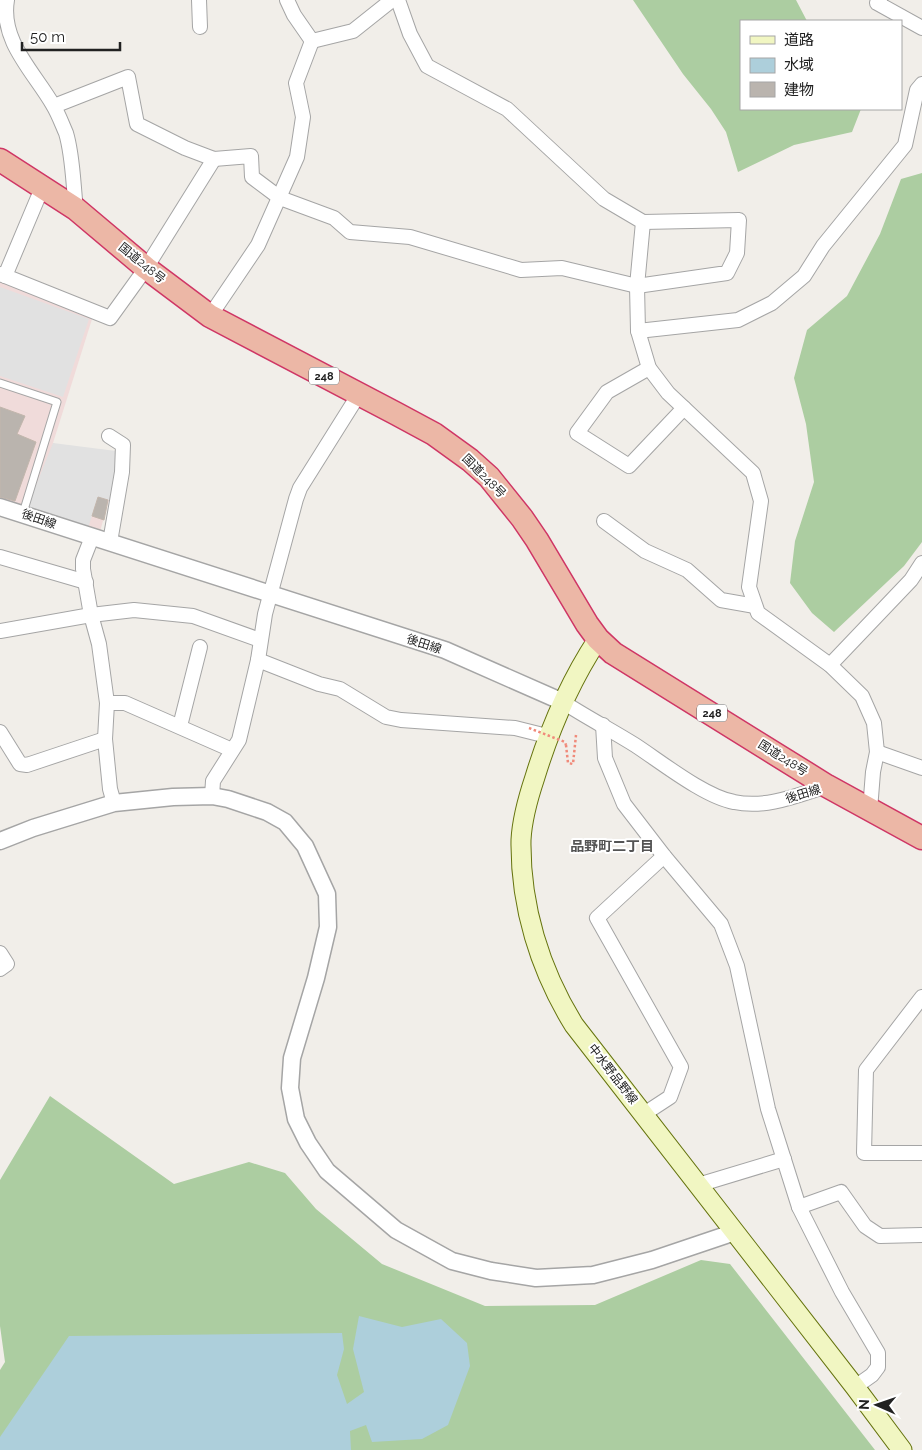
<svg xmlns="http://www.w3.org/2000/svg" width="922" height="1450" viewBox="0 0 922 1450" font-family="Raleway,'Noto Sans JP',sans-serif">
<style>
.commercial{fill:#f0dbda}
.forest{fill:#accda1}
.parking{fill:#e1e1e1}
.water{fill:#adcfdb}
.building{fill:#bab4ae;stroke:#c2b6ac}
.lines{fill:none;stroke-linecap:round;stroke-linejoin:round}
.service-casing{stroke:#a5a5a5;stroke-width:9}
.minor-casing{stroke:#a5a5a5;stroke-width:16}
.tertiary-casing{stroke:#a5a5a5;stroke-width:19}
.secondary-casing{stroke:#65730d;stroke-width:21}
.trunk-casing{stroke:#cf3665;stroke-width:25}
.path{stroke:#f08a7a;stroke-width:2.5;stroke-dasharray:2.5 2.5;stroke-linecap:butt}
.service{stroke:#fff;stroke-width:7}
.minor{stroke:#fff;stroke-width:14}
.tertiary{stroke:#fff;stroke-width:16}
.secondary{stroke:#f1f6c2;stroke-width:19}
.trunk{stroke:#ecb7a6;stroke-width:22}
.path-bridge{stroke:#f08a7a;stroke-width:2.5;stroke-dasharray:2.5 2.5;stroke-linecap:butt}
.labels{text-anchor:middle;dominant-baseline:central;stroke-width:4;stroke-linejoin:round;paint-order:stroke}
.shield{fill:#fff;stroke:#646464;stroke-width:1}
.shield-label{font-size:11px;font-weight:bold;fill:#212121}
.street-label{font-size:12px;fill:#212121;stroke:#fff}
.neighbourhood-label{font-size:14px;font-weight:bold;fill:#545454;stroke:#fff}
</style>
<rect width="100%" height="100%" fill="#f1eee9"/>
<polygon class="commercial" points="0,280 93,316 53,443 117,472 99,535 0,502"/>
<g class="forest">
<polygon points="633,0 796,0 807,21 741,21 741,109 861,109 852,132 794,145 738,172 726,132 711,109 683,74"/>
<polygon points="922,173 922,542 904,566 834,632 812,613 790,583 795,541 814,482 806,424 794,378 807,330 847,296 880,234 901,179"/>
<polygon points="50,1096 174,1184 249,1162 285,1173 316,1209 382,1264 485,1306 595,1305 701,1260 730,1264 875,1450 0,1450 0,1370 5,1362 0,1326 0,1180"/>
</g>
<g class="parking">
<polygon points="0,287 89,319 63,397 0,376"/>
<polygon points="53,443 116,451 117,472 109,500 98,497 87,531 26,510"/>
</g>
<polygon class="water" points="359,1316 402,1327 441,1319 467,1343 470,1366 448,1425 422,1439 372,1442 366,1425 350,1431 351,1450 0,1450 0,1437 69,1336 342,1333 344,1349 337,1375 347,1404 364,1392 353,1349"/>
<g class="building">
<polygon points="0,407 25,416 17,434 36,442 15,501 0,497"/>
<polygon points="98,497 108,500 104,520 92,516"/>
</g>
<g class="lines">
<defs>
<polyline id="service" points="0,383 57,402 23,513"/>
<g id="minor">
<path d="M 7,0 C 0,41 34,72 53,105 C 58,113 62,124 66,133 C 73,156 73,184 76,209"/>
<polyline points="199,0 200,27"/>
<polyline points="287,0 294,15 312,41"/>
<polyline points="398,0 410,34 427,66 507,109 604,199 643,222 637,286 638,331 649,368 668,393 753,473 761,501 749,587 758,613 830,665 862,696 874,723 877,752 873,772 870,810"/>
<polyline points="880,0 877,3 922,28"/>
<polyline points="312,41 353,31 392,0"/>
<polyline points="54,106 128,77 137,124 185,148 214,159 251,156 252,177 280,198 334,218 350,232 410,237 521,270 562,268 637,286 727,273 737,253 739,220 643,222"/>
<polyline points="0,274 110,318 146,268 214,159"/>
<polyline points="5,276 42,188"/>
<polyline points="210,316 258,245 297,157 303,117 296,83 312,41"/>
<polyline points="638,331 738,320 772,303 804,276 823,246 905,145 917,90 922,84"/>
<polyline points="649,368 607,392 577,433 629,466 684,408"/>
<polyline points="109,436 123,445 122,472 110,542"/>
<polyline points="604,521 645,551 687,570 721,600 755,606"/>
<polyline points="92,537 83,560 83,569 91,615 99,644 107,703 105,739 110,789 114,803"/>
<polyline points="0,557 86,582"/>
<polyline points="0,631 91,615 134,610 193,616 260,640"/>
<polyline points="258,660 319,684 340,689 386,717 401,720 515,728 547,736"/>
<polyline points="830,665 911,580 922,563"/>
<path d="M 563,702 C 586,717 611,730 635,745 C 661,762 705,797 734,802 C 766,809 798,795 827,786"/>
<polyline points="107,703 125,703 232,750"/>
<polyline points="603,725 605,758 624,804 664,856 721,924 737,966 768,1109 799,1207 842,1292 878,1353 878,1367 872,1375 855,1387"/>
<polyline points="180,726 200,647"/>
<polyline points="0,732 20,764 27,765 105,739"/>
<polyline points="877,752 922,768"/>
<polyline points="212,796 213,781 239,740 258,660 265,614 296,499 300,488 359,394"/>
<polyline points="0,953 7,964 0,969"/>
<polyline points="922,997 866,1070 864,1153 922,1153"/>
<polyline points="644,1114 670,1097 681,1067 597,918 664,856"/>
<polyline points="698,1185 784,1159"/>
<polyline points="799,1207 841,1192 865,1226 880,1236 922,1235"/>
</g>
<g id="tertiary">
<polyline points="0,507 445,650 563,702"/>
<polyline points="0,841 33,828 114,803 173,797 212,796 228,799 267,812 285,822 305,846 327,894 328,927 316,978 292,1058 290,1088 296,1119 308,1143 327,1171 396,1230 452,1261 491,1271 536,1278 593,1275 652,1260 735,1232"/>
</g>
<path id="secondary" d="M 598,639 C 569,683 550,728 535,777 C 528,798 522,819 521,840 C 520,906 540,970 574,1025 L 855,1387 L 902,1450"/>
<polyline id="trunk" points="0,160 76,209 146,268 210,316 395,413 434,434 470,460 489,477 522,518 537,540 587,624 598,639 613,653 827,786 922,838"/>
</defs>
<use href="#service" class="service-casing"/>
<use href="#minor" class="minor-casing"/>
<use href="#tertiary" class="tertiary-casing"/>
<use href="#secondary" class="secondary-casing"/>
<use href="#trunk" class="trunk-casing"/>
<polyline class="path" points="566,745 568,763 573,764 576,735"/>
<use href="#service" class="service"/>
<use href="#minor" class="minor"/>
<use href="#tertiary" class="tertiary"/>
<use href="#secondary" class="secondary"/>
<use href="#trunk" class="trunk"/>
<polyline class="path-bridge" points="529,728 565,742 566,745"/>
</g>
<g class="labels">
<g class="shield">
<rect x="309" y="367.5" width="30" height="17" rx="4"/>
<rect x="697" y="704.5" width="30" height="17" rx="4"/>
</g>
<g class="shield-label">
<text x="324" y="376">248</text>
<text x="712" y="713">248</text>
</g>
<g class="street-label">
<text transform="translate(142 263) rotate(39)">国道248号</text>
<text transform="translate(484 476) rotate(45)">国道248号</text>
<text transform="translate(39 519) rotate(19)">後田線</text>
<text transform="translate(424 644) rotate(18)">後田線</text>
<text transform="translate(783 758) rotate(32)">国道248号</text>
<text transform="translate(803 794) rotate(-17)">後田線</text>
<text transform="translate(613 1074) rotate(52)">中水野品野線</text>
</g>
<g class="neighbourhood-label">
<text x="612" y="846">品野町二丁目</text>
</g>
</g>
<rect x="740" y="20" width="162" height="90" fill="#ffffff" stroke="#a6a6a6"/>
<rect x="750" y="36" width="25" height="8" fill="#f1f6c2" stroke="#a6a6a6"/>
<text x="784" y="45" font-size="15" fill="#212121">道路</text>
<rect x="750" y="58" width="25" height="15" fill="#adcfdb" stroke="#a6a6a6"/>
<text x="784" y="70" font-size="15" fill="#212121">水域</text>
<rect x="750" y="82" width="25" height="15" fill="#bab4ae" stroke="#a6a6a6"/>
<text x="784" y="95" font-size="15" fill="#212121">建物</text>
<g transform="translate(877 1405) rotate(272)" stroke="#ffffff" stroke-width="4" paint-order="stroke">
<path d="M0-4L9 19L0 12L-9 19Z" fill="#212121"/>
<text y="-8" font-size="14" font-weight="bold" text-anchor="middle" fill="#212121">N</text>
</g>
<path d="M22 42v8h98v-8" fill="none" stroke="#212121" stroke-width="2.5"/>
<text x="30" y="42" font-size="15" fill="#212121" stroke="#ffffff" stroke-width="4" paint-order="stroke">50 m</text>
</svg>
